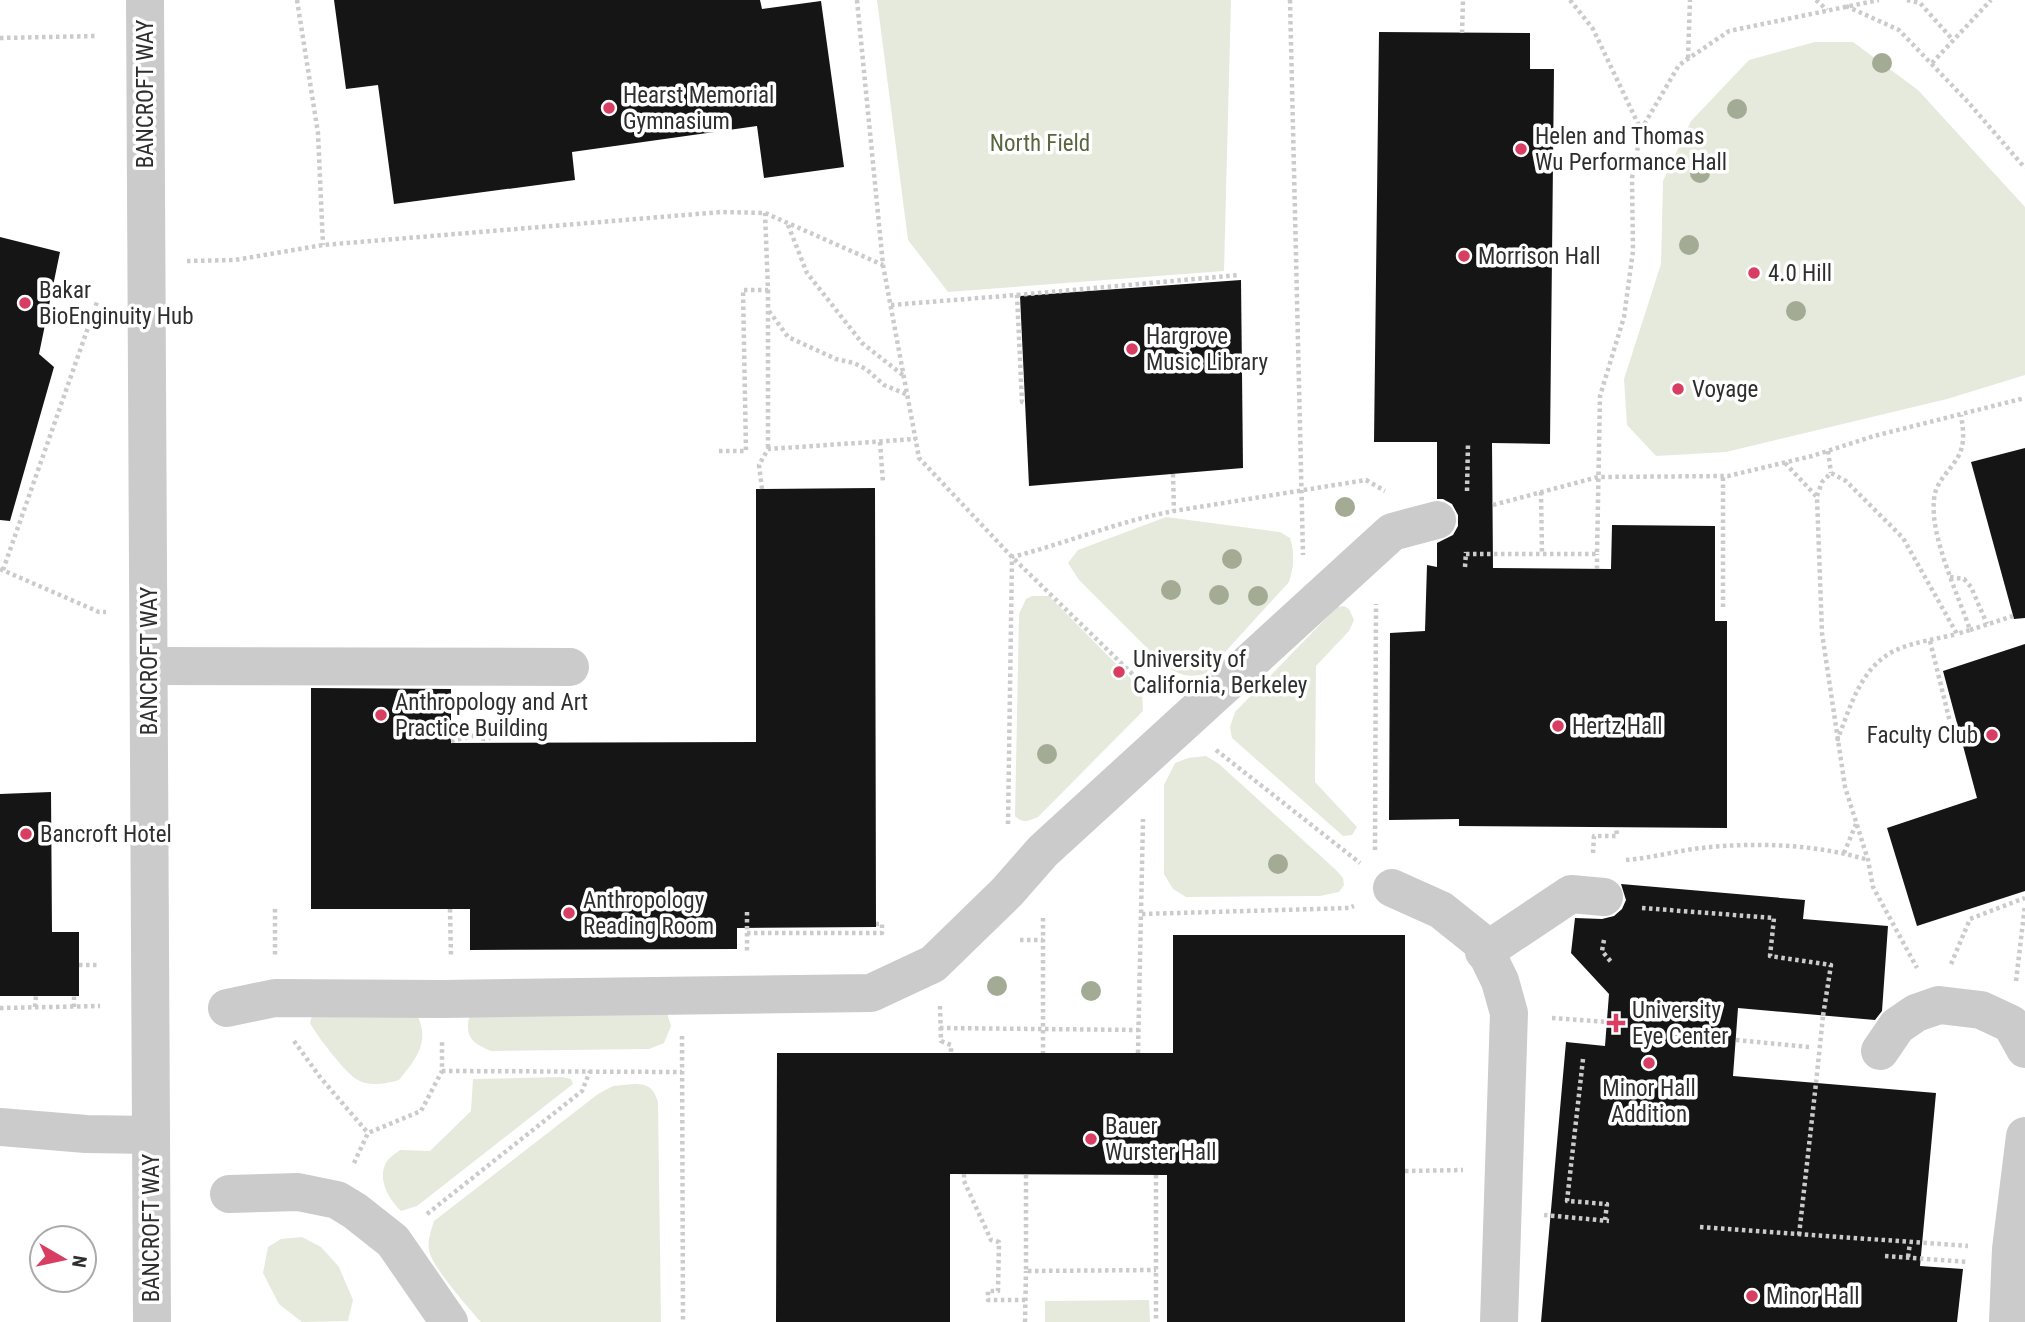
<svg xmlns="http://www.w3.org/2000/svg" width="2025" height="1322" viewBox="0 0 2025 1322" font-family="'Roboto Condensed',sans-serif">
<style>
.green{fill:#e6eadc}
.building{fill:#151515}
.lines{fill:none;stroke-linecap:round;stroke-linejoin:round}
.path{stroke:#cbcbcb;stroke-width:4.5;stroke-dasharray:3.5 3.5;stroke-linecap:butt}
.minor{stroke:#cbcbcb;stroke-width:38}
.path-bridge{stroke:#cbcbcb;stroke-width:4.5;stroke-dasharray:3.5 3.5;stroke-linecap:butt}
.tree{fill:#a3ab95}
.poi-dot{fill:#d83d62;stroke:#fff;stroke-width:2.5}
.labels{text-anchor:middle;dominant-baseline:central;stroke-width:7;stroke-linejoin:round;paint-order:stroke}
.street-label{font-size:23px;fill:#2e2e2e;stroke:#fff}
.poi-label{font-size:23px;fill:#2e2e2e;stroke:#fff;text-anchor:start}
.park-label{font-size:23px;fill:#58663f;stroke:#fff}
</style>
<rect width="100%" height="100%" fill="#fff"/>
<g class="green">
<polygon points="877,0 1231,0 1224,271 948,292 908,240"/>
<polygon points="1815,42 1853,42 1918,90 2025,207 2025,375 1947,399 1726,452 1656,456 1627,425 1624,379 1661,264 1663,181 1691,121 1749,60"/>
<path d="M 1166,517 L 1280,532 L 1290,538 C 1295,553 1294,566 1289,582 L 1205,674 C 1187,678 1178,675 1163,664 L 1079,580 L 1068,563 L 1078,550 Z"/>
<path d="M 1032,596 L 1049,596 L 1131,679 L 1142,693 L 1143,711 L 1038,817 C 1029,821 1022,824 1015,816 L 1019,614 L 1026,599 Z"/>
<polygon points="1344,606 1349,609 1354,620 1349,631 1316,666 1315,782 1357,827 1352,835 1343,836 1232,738 1230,727 1235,712 1337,607"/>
<polygon points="1206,756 1219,764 1336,870 1343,878 1344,885 1339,892 1320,896 1186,897 1173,889 1164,874 1164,785 1175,763 1188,758"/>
<path d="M 667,1013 L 671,1026 L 664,1043 L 649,1049 L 491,1051 C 471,1043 464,1036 470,1014 Z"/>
<path d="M 312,1016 L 418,1017 C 430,1043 415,1060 399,1080 C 386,1084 368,1087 356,1079 C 344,1071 317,1036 310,1023 Z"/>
<path d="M 562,1077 L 571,1079 L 573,1084 L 417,1206 L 401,1211 C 389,1200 376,1178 387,1161 C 390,1157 396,1153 400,1150 L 430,1151 L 471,1111 L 473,1079 Z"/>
<path d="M 634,1084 C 648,1084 654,1088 658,1102 L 661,1322 L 481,1322 C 469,1309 435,1269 430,1254 C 426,1243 431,1231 434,1221 L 598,1094 L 613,1086 Z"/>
<polygon points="302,1237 321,1247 339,1267 353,1300 348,1321 302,1322 279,1304 263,1273 268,1247 281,1239"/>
<polygon points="1149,1300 1150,1322 1045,1322 1045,1301"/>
</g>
<g class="building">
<polygon points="334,0 760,0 762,9 821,1 844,167 764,178 757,126 572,152 575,180 394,204 378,85 346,89"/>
<polygon points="1379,32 1530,33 1530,69 1554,69 1550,444 1492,443 1493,568 1611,569 1612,525 1715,526 1715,621 1727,621 1727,828 1459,826 1459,819 1389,820 1390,633 1425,631 1427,565 1437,567 1437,543 1453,535 1458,526 1458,515 1452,504 1443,499 1437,499 1437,442 1374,442"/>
<polygon points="0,237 60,252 39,354 54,367 10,521 0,520"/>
<polygon points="1241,280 1243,468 1029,486 1020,296"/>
<polygon points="2025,448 2025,618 2014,619 1971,462"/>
<polygon points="875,488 876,927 737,928 737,949 470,950 470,909 311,909 311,688 451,689 451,743 756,742 756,489"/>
<polygon points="2025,644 2025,891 1917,926 1887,828 1977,798 1943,671"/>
<polygon points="51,792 52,932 79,932 79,996 0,996 0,794"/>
<polygon points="1621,884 1805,900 1803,919 1888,926 1882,1011 1875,1020 1738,1008 1733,1076 1936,1093 1920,1266 1963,1269 1957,1322 1541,1322 1566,1042 1605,1046 1609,994 1571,953 1575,918 1602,919 1614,916 1622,909 1626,900"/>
<polygon points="1173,935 1405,935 1405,1322 1167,1322 1167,1175 950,1174 950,1322 776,1322 777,1053 1173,1053"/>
</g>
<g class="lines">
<g class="path">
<polyline points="297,0 318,133 323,245"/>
<polyline points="857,0 883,265 919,458 1012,557 1154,695"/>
<polyline points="1290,0 1303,555"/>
<polyline points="1570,0 1593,29 1641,130"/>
<polyline points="1816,0 1827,10"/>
<polyline points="1907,0 1920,3 1953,40"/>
<polyline points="1846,6 1899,30 1968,102 2025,168"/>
<polyline points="1462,33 1463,0"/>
<polyline points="0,38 95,36"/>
<polyline points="1688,58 1690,0"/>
<polyline points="1932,63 1991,0"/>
<polyline points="788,225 807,273 862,343 904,376"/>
<polyline points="187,261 235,260 323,245 721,212 765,213 883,265"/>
<polyline points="768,290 768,449"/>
<polyline points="1017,295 1239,275"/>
<polyline points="891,305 1017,295 1022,402 1025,402"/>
<polyline points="769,311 788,337 836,359 854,363 866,369 884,385 908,395"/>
<polyline points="880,442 883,483"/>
<polyline points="719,451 746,451 743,290 768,290 765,213"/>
<polyline points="1828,451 1831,473"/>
<polyline points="1785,463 1817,497 1822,633 1845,787 1868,860 1873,887 1917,968"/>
<polyline points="1173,474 1174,511"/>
<polyline points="762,489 759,465 768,449 916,439"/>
<polyline points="1467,491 1468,443"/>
<polyline points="1541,492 1542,554"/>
<path d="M 1817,496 L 1822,482 L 1831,473 L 1846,481 L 1903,538 L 1957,634 L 1970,630 C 1958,594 1930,537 1934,500 C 1935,480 1953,469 1960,453 C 1965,440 1963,428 1961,415"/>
<polyline points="1493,505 1598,477 1728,476 1812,456 1874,436 2025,398"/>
<polyline points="1466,554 1597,554 1600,396 1624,317 1633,251 1632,178 1641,130 1679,65 1729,31 1879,0"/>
<polyline points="1465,567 1466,552"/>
<polyline points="0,569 99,612 106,612"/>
<polyline points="1597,569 1597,554"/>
<polyline points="3,570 97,302"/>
<polyline points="1950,577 1964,579 1971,587 1987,624"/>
<polyline points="1723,607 1723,476"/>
<polyline points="1970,630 2013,616"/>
<polyline points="1930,641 1950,722"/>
<circle cx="485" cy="730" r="9"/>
<polyline points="451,741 477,735"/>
<path d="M 1837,741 C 1850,708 1860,668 1894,651 C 1912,642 1937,639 1957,634"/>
<polyline points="1216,750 1360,863"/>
<path d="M 1008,824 L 1012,557 C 1067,543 1119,521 1174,511 L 1366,480 L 1385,491"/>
<polyline points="1375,850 1376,604"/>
<polyline points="1593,853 1594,836 1617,836 1616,827"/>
<polyline points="1844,853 1856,824"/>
<path d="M 1626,860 C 1651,858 1676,851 1701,848 C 1755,842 1816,844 1868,860"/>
<polyline points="1642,908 1774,918 1770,956 1831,965 1823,1016"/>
<polyline points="275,909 275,957"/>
<polyline points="450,909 451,957"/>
<polyline points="747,912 747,953"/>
<polyline points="1142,914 1349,908 1354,906"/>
<polyline points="1043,918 1043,1053"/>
<polyline points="747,933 882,933 882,924 876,924"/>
<polyline points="1020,940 1043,940"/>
<polyline points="1604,940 1602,951 1612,963"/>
<polyline points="1951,964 1970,919 2025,898"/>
<polyline points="79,965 100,965"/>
<polyline points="2016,981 2025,905"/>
<polyline points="940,1006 941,1041 951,1045 951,1053"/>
<polyline points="35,1007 36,996"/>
<polyline points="74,1007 74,996"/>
<polyline points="0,1008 100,1006"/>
<polyline points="1552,1018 1607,1022"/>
<polyline points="940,1028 1139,1030"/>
<polyline points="682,1036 683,1322"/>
<polyline points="1736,1040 1809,1047"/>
<polyline points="294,1041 320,1077 368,1133"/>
<polyline points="1138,1053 1143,819"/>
<polyline points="1583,1059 1567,1201 1607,1204 1605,1220"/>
<polyline points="442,1071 682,1072"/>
<polyline points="354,1163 368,1133 421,1111 442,1071 442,1041"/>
<polyline points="1405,1171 1463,1170"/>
<polyline points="964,1174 964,1181 991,1240 999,1242 998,1291 988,1291 988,1300 1025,1300"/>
<polyline points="1026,1175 1026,1271 1156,1270"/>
<polyline points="1156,1175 1156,1322"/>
<polyline points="427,1214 582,1091 590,1071"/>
<polyline points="1544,1215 1609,1221"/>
<polyline points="1700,1227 1968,1246"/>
<polyline points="1799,1235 1816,1083"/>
<polyline points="1885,1256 1968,1262"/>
<polyline points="1908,1257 1910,1243"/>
<polyline points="1025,1322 1026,1271"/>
</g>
<g class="minor">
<polyline points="145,0 152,1322"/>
<polyline points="149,666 570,667"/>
<polyline points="1392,888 1441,910 1481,942 1500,981 1509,1013 1499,1322"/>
<polyline points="1484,952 1571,894 1604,897"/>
<polyline points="227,1008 275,998 442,999 871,993 933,964 1007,892 1043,851 1392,532 1437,520"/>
<polyline points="1880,1051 1897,1026 1916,1013 1939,1005 1981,1010 2011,1024 2025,1049"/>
<polyline points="0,1127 86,1134 151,1135"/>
<polyline points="229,1194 298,1192 337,1200 355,1211 393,1241 449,1322"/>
<polyline points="2008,1322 2011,1249 2025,1136"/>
</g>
<polyline class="path-bridge" points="1816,1083 1823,1016"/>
</g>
<g class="tree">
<circle cx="1882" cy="63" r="10"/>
<circle cx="1737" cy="109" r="10"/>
<circle cx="1700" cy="173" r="10"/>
<circle cx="1689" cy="245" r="10"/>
<circle cx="1796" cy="311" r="10"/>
<circle cx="1345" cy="507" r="10"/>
<circle cx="1232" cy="559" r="10"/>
<circle cx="1171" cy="590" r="10"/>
<circle cx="1219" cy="595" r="10"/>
<circle cx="1258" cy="596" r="10"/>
<circle cx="1047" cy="754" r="10"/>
<circle cx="1278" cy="864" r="10"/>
<circle cx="997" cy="986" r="10"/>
<circle cx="1091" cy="991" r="10"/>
</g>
<g class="poi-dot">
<circle cx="609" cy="108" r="7"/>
<circle cx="1521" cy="149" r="7"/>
<circle cx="1464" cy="256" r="7"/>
<circle cx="1754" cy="273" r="7"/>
<circle cx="25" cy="303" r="7"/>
<circle cx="1132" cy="349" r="7"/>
<circle cx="1678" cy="389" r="7"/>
<circle cx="1119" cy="672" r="7"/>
<circle cx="381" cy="715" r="7"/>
<circle cx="1558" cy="726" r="7"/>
<circle cx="1992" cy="735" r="7"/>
<circle cx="26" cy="834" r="7"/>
<circle cx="569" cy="913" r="7"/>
<path d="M1612.5 1012.5h7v7h7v7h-7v7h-7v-7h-7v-7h7z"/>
<circle cx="1649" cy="1063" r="7"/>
<circle cx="1091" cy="1139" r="7"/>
<circle cx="1752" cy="1296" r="7"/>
</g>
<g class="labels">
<g class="street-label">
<text transform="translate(145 94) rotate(-90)">BANCROFT WAY</text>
<text transform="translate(149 661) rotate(-90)">BANCROFT WAY</text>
<text transform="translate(151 1228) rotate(-90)">BANCROFT WAY</text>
</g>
<g class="poi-label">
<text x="623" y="95">Hearst Memorial<tspan x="623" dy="26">Gymnasium</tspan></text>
<text x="1535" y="136">Helen and Thomas<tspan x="1535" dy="26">Wu Performance Hall</tspan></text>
<text x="1478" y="256">Morrison Hall</text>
<text x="1768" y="273">4.0 Hill</text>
<text x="39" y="290">Bakar<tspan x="39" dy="26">BioEnginuity Hub</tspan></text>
<text x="1146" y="336">Hargrove<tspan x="1146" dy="26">Music Library</tspan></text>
<text x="1692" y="389">Voyage</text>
<text x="1133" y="659">University of<tspan x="1133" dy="26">California, Berkeley</tspan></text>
<text x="395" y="702">Anthropology and Art<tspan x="395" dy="26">Practice Building</tspan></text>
<text x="1572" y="726">Hertz Hall</text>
<text x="1978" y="735" text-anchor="end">Faculty Club</text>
<text x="40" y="834">Bancroft Hotel</text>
<text x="583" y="900">Anthropology<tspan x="583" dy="26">Reading Room</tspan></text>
<text x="1632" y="1010">University<tspan x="1632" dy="26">Eye Center</tspan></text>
<text x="1649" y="1088" text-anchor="middle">Minor Hall<tspan x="1649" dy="26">Addition</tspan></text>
<text x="1105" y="1126">Bauer<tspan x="1105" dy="26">Wurster Hall</tspan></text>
<text x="1766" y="1296">Minor Hall</text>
</g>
<g class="park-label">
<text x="1040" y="143">North Field</text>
</g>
</g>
<g transform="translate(63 1259) rotate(99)"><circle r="33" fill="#ffffff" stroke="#ababab" stroke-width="2"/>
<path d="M0-5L12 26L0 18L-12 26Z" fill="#d83d62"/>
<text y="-10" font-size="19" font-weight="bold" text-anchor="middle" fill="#2e2e2e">N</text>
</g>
</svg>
